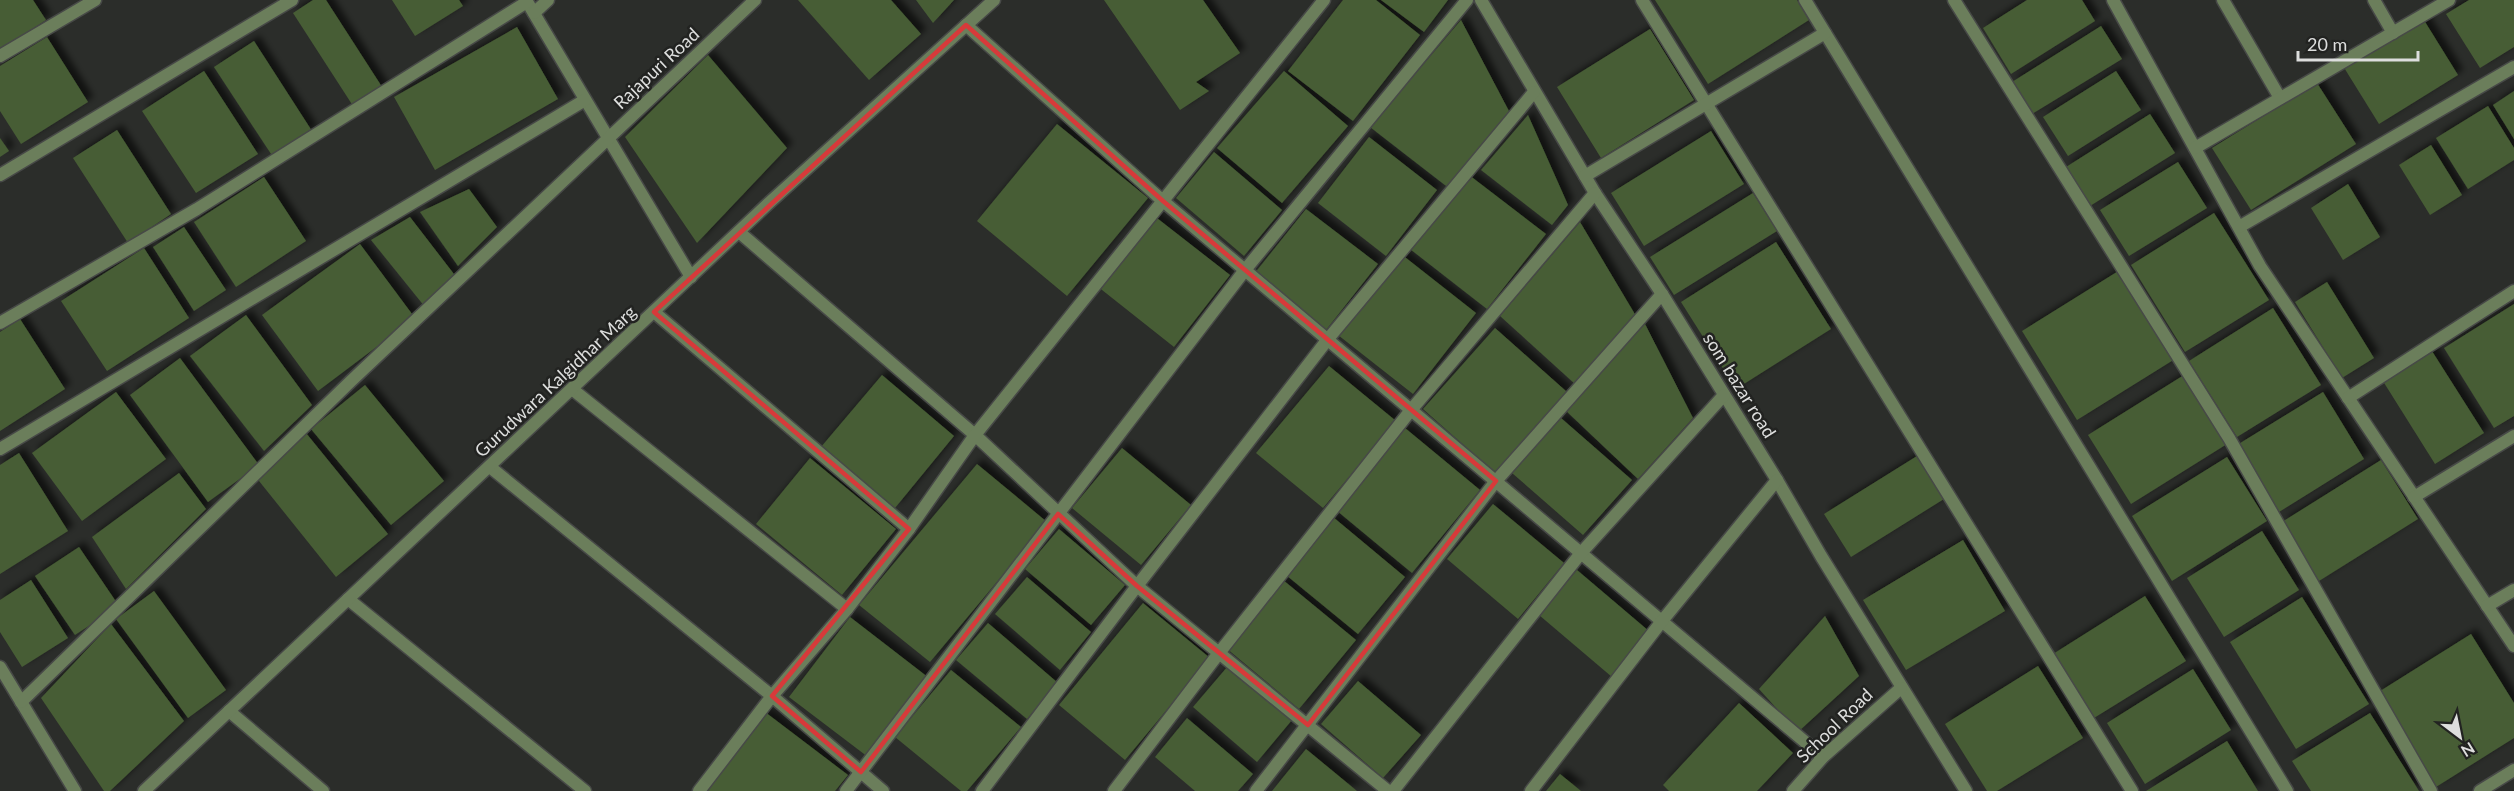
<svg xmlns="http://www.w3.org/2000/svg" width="2514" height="791" viewBox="0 0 2514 791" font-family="Lato,sans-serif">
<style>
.building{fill:#475d35;filter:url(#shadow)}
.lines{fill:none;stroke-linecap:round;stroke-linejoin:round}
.street-casing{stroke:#474947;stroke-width:15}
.street{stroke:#6b7e5b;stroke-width:12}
.marked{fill:none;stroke:#d73a3a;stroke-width:4.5;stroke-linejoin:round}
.labels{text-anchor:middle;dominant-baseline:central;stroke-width:5;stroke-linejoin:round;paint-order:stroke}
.street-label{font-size:18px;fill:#dddedd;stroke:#222321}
</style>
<defs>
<filter id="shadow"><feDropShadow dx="5.5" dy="-5.5" stdDeviation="3" flood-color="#0009"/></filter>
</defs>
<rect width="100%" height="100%" fill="#2b2d2a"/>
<g class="building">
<polygon points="0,0 33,0 46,20 0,51"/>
<polygon points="313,0 326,0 384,90 355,109 293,13"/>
<polygon points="392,0 459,0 463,6 415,36"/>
<polygon points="798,0 891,0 921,34 869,80"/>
<polygon points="916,0 954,0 933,23"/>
<polygon points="1104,0 1203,0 1240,53 1196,82 1209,91 1180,110"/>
<polygon points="1343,0 1376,0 1420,35 1353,121 1288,71"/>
<polygon points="1381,0 1448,0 1424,32"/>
<polygon points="1655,0 1797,0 1809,20 1708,84"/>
<polygon points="2027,0 2082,0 2095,21 2011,74 1983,28"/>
<polygon points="2469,0 2514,0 2514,47 2480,68 2446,14"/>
<polygon points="2422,17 2458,75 2379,124 2343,66"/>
<polygon points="1461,20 1510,113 1450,189 1370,127"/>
<polygon points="2101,26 2122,59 2032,114 2012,82"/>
<polygon points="517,27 558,99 435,170 394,97"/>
<polygon points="1650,29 1694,100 1601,158 1557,87"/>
<polygon points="47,37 88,102 21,144 0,111 0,66"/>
<polygon points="254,41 312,131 273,157 214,67"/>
<polygon points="708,55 787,148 697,243 625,137"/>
<polygon points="204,71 258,154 196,193 142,111"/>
<polygon points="1284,71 1348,126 1282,203 1217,148"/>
<polygon points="2116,71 2141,110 2068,156 2043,117"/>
<polygon points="2317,83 2356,144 2251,210 2212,148"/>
<polygon points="2514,91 2514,139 2493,105"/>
<polygon points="2488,106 2514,148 2514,160 2468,189 2436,138"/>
<polygon points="2150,114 2175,153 2090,206 2066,167"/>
<polygon points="1528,115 1568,205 1552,225 1481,170"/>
<polygon points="1057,124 1148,198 1067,296 977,221"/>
<polygon points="117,130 171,214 128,243 73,158"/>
<polygon points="1711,131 1744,184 1644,246 1611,193"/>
<polygon points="1369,137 1437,190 1386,256 1318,203"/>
<polygon points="0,138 9,151 0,157"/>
<polygon points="2431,145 2462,195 2430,215 2399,165"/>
<polygon points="1214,152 1282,210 1244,256 1176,198"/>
<polygon points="2178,162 2207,208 2129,256 2100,210"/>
<polygon points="1469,175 1546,234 1487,309 1410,249"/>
<polygon points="264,177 306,241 236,287 194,222"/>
<polygon points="2348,184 2380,237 2343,260 2311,208"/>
<polygon points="469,189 497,227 458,266 420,212"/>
<polygon points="1753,193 1777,231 1674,295 1650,257"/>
<polygon points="1306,209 1378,264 1326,330 1254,274"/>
<polygon points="2214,213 2269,300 2185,352 2131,265"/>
<polygon points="1153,215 1230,275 1174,347 1097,286"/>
<polygon points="410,217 457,278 425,307 371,240"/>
<polygon points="1580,222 1636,316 1575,384 1500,316"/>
<polygon points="184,227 226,290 194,311 153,247"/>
<polygon points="1776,242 1831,329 1736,389 1681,302"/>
<polygon points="360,244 415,318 318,391 262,315"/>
<polygon points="144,248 189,318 107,371 61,301"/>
<polygon points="1401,254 1476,313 1413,394 1338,335"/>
<polygon points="2120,270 2175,359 2077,420 2022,331"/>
<polygon points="2327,282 2374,358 2342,378 2295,302"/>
<polygon points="2514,304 2514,416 2494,428 2444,348"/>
<polygon points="2273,308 2321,385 2237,437 2189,361"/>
<polygon points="246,315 312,405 264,451 190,356"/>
<polygon points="20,319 65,389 0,431 0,332"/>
<polygon points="1645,324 1693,418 1638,479 1563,408"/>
<polygon points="1495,328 1567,392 1495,473 1423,409"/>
<polygon points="2430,348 2484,433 2435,464 2381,378"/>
<polygon points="180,358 259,465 208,502 130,395"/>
<polygon points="1329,366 1396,421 1323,508 1256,453"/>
<polygon points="882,375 954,436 895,508 821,447"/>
<polygon points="2184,375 2227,444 2131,504 2088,435"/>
<polygon points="365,385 444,481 391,525 311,429"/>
<polygon points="116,392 166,459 82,521 32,453"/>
<polygon points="2323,392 2364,459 2279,512 2237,445"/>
<polygon points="1561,418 1632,480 1583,535 1512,473"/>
<polygon points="1405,428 1480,490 1412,573 1336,510"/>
<polygon points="306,433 388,534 336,577 255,476"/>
<polygon points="1122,448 1191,505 1141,565 1072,508"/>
<polygon points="19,453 68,531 0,574 0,465"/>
<polygon points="1917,456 1944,499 1851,557 1824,514"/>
<polygon points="2227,457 2267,521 2172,581 2132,516"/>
<polygon points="810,458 896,529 842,595 756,524"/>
<polygon points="2381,460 2418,519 2319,581 2282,522"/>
<polygon points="977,464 1047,522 930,662 859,605"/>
<polygon points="179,473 206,509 126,589 92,537"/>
<polygon points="1493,504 1564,563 1518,619 1447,559"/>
<polygon points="1333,517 1405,577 1358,634 1286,575"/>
<polygon points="1059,529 1125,585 1091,625 1025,569"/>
<polygon points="2262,531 2299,590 2224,637 2187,578"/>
<polygon points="1963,540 2005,611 1906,670 1863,600"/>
<polygon points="79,547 119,606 75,635 35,576"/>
<polygon points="1577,570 1650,632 1612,677 1539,615"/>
<polygon points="1027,577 1091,632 1060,670 995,614"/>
<polygon points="31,580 68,638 22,667 0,632 0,600"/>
<polygon points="1283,580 1356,640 1299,709 1226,648"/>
<polygon points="154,591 226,690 188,718 116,619"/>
<polygon points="2145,596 2186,661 2094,718 2053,654"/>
<polygon points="2302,597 2369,704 2296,749 2230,642"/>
<polygon points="1143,603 1210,658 1125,760 1059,705"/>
<polygon points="1825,616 1859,676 1798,732 1759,689"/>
<polygon points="850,617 929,678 868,757 789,697"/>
<polygon points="988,623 1058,683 1027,719 956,660"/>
<polygon points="111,624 184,721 110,791 104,791 41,698"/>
<polygon points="2471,634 2514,703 2514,738 2436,787 2377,693"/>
<polygon points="1228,666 1292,720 1257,762 1193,707"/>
<polygon points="2038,666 2083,738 1997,791 1987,791 1945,724"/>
<polygon points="2193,669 2231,730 2145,784 2107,723"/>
<polygon points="951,670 1021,727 967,791 961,791 895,737"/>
<polygon points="1358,681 1421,735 1383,778 1321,724"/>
<polygon points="1739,703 1793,753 1757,791 1669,791 1663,785"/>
<polygon points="765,712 848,775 835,791 705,791"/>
<polygon points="2370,713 2419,791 2311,791 2292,761"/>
<polygon points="1187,718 1253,774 1238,791 1195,791 1155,757"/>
<polygon points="2227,741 2258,791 2146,791"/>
<polygon points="1306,749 1357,791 1272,791"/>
<polygon points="1560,774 1581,791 1546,791"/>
</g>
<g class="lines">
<defs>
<g id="street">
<polyline points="526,0 691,277"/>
<polyline points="1481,0 1595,193 1662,294 1777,480 1821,556 1966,791"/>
<polyline points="1642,0 2132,791"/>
<polyline points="1805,0 2287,791"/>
<polyline points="1954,0 2229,438 2431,791"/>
<polyline points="2113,0 2260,266 2514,646"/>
<polyline points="2223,0 2280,98"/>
<polyline points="2374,0 2393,33"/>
<polyline points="534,13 548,0"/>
<polyline points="966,25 1163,201 1823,757"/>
<polyline points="0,56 95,0"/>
<polyline points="2195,148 2449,0"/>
<polyline points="0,175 292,0"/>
<polyline points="1585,176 1825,33"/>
<polyline points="2239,227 2514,67"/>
<polyline points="739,232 975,435 1137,586 1388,791"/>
<polyline points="654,312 909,529"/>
<polyline points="0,323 197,209 527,2"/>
<polyline points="572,389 847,609"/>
<polyline points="2348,398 2514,291"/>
<polyline points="0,449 585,100"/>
<polyline points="490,467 772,696 883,791"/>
<polyline points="2414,497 2514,436"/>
<polyline points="348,599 585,791"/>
<polyline points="2487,606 2514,590"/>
<polyline points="0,667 75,791"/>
<polyline points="21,702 351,381 755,0"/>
<polyline points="229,711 323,791"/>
<polyline points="144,791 770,202 994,0"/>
<polyline points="699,791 772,696 847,609 909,529 975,435 1324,0"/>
<polyline points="846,791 1245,270 1467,0"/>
<polyline points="982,791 1137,586 1328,339 1534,92"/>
<polyline points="1114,791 1219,653 1411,410 1595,193"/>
<polyline points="1256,791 1496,481 1662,294"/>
<polyline points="1393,791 1581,553 1724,395"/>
<polyline points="1531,791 1662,621 1777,480"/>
<polyline points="1793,791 1823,757 1901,688"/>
<polyline points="2480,791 2514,770"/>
</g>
</defs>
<use href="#street" class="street-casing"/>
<use href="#street" class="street"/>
</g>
<path class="marked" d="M 966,25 L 1163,201 L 1496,481 L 1308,725 L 1137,586 L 1058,514 L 861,772 L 772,696 L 909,529 L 654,312 Z"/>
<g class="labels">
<g class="street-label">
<text transform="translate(656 68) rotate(-43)">Rajapuri Road</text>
<text transform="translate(555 381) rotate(-43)">Gurudwara Kalgidhar Marg</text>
<text transform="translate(1740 385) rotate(58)">som bazar road</text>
<text transform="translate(1834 725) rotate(-44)">School Road</text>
</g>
</g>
<g transform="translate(2460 737) rotate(148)" stroke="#222321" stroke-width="4.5" paint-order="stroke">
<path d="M0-4.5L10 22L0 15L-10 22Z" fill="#dddedd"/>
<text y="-9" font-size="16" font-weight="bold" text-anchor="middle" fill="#dddedd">N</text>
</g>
<path d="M2298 51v9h120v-9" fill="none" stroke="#dddedd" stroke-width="3"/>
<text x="2307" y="51" font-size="18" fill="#dddedd" stroke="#222321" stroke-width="4.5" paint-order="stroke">20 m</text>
</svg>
